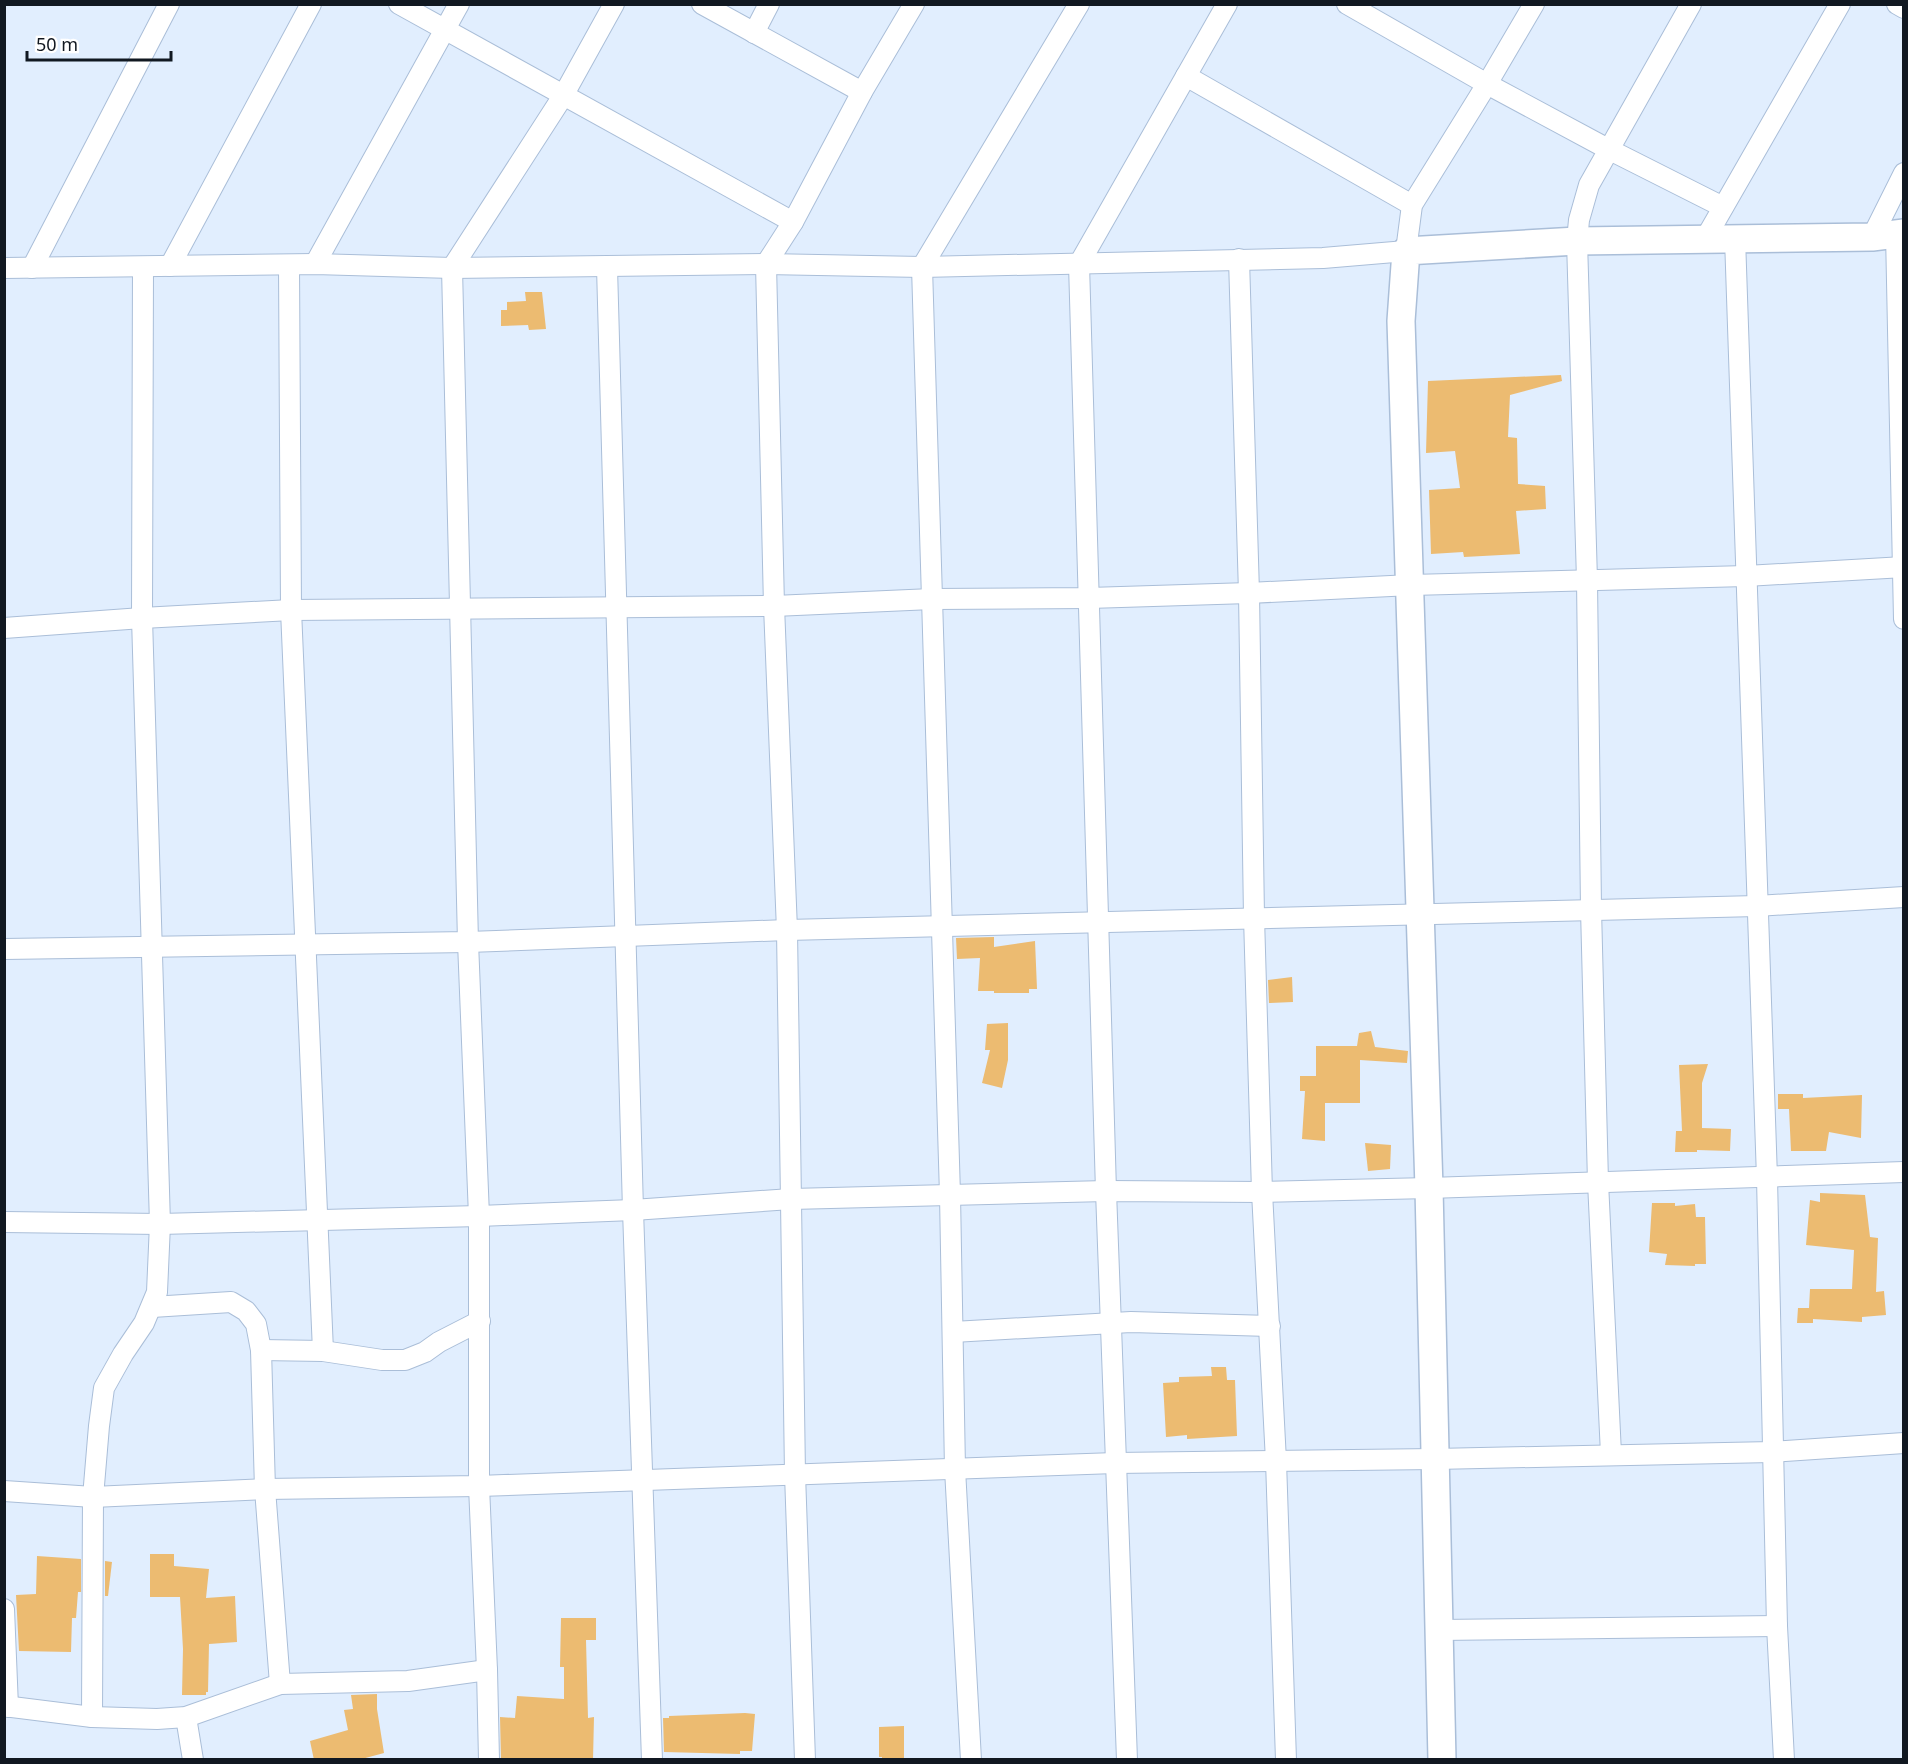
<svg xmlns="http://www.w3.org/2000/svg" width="1908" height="1764" viewBox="0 0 1908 1764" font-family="'Noto Sans',sans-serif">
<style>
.building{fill:#ecbb71}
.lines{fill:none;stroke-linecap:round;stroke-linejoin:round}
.street-casing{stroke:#aabed8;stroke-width:22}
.secondary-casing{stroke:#aabed8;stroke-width:30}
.street{stroke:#fff;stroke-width:20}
.secondary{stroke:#fff;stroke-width:27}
</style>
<rect width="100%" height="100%" fill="#e1eefe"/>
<g class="building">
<polygon points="525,292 542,292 546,329 529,330 528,325 501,326 501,310 507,310 507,302 526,301"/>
<polygon points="1561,375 1562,381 1510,395 1508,437 1517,438 1518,484 1545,486 1546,509 1516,511 1520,554 1464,557 1463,552 1431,554 1429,490 1460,488 1455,451 1426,453 1428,381"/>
<polygon points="994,937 994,947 1035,941 1037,989 1029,989 1029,993 994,993 994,991 978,991 980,958 957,959 956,938"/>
<polygon points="1292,977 1293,1002 1269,1003 1268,980"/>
<polygon points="1008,1023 1008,1060 1002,1088 982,1083 990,1050 985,1050 987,1024"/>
<polygon points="1371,1031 1375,1047 1408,1051 1407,1063 1360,1060 1360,1103 1325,1103 1325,1141 1302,1139 1305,1091 1300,1091 1300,1076 1316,1076 1316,1046 1357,1046 1359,1033"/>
<polygon points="1708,1064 1702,1083 1702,1128 1731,1129 1730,1151 1697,1150 1697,1152 1675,1152 1676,1131 1682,1131 1679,1065"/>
<polygon points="1778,1094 1803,1094 1803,1098 1862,1095 1861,1138 1829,1132 1826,1151 1791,1151 1789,1109 1778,1109"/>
<polygon points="1365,1143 1391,1145 1390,1169 1368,1171"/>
<polygon points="1820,1193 1865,1195 1870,1237 1878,1238 1876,1292 1884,1291 1886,1315 1862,1317 1862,1322 1813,1319 1813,1323 1797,1323 1798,1308 1809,1308 1810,1289 1852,1289 1854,1250 1806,1245 1810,1200 1820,1202"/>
<polygon points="1652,1203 1675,1203 1675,1206 1695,1204 1696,1217 1705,1217 1706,1264 1695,1264 1695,1266 1665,1265 1667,1254 1649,1252"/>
<polygon points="1211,1367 1226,1367 1227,1380 1235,1380 1237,1436 1187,1439 1187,1435 1166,1437 1163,1383 1179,1382 1179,1377 1212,1376"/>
<polygon points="150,1554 174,1554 174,1566 209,1569 206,1598 235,1596 237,1642 209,1644 208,1692 206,1692 206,1695 182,1695 183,1649 180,1597 150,1597"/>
<polygon points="37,1556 81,1559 81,1592 78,1592 76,1618 72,1618 71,1652 19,1651 16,1595 36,1594"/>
<polygon points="105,1561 112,1562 108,1596 105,1596"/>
<polygon points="561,1618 596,1618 596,1640 586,1640 588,1718 594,1717 593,1760 501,1760 500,1717 515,1718 517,1696 564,1699 564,1667 560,1667"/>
<polygon points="377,1694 377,1709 384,1753 358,1760 314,1760 310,1741 348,1730 344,1710 353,1709 351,1695"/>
<polygon points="745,1713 755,1714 752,1751 740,1751 740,1754 664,1752 663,1718 669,1718 669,1716"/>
<polygon points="904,1726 904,1760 882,1760 882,1757 879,1757 879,1727"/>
</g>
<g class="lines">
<defs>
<g id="street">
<polyline points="399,4 793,222"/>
<polyline points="702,4 862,92"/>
<polyline points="1347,4 1487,84 1608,149 1723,207"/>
<polyline points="1897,4 1904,8"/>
<polyline points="754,33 769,4"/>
<polyline points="1186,76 1412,205"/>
<polyline points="1896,233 1904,619"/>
<polyline points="1872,237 1904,173"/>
<polyline points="1735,238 1767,1178 1777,1626 1784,1760"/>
<polyline points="1705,239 1840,4"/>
<polyline points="1239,259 1249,593 1254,917 1262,1192 1276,1461 1286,1760"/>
<polyline points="315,264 459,4"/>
<polyline points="289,265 291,610 323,1351"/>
<polyline points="170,266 311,4"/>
<polyline points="607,267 633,1210 652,1760"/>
<polyline points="4,268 315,264 452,268 766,264 922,267 1323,258 1406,251 1412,205 1487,84 1534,4"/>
<polyline points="32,268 169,4"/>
<polyline points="4,628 142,618 291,610 774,606 932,599 1089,598 1249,593 1411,585 1746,576 1904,567"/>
<polyline points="4,949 468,942 787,930 1757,906 1904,897"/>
<polyline points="4,1222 160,1224 479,1216 633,1210 791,1199 1106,1191 1262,1192 1429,1188 1904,1172"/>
<polyline points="152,1307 231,1302 246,1311 256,1324 261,1350 265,1489 280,1684"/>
<polyline points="953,1332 1131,1322 1270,1326"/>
<polyline points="261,1350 323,1351 382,1360 405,1360 425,1352 439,1342 480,1321"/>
<polyline points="1611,1454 1598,1182 1591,909 1587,580 1577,241 1579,220 1589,185 1691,4"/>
<polyline points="4,1491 93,1497 265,1489 479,1486 1115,1463 1435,1459 1772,1452 1904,1443"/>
<polyline points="4,1609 8,1707"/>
<polyline points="1439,1630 1777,1626"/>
<polyline points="4,1706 92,1717 157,1719 186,1717 280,1684 408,1681 487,1670"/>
<polyline points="92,1717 93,1497 99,1426 104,1388 123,1354 144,1323 157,1292 160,1224 142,618 143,267"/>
<polyline points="186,1717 193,1760"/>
<polyline points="489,1760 487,1670 479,1486 479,1216 468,942 452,268 563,96 614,4"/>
<polyline points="805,1760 795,1474 787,930 774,606 766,264 793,222 862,92 914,4"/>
<polyline points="971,1760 955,1469 950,1195 922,267 1079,4"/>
<polyline points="1127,1760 1106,1191 1079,264 1227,4"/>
</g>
<polyline id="secondary" points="1442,1760 1429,1188 1401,321 1406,251 1577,241 1872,237 1904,233"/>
</defs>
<use href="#street" class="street-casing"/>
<use href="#secondary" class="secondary-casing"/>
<use href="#street" class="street"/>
<use href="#secondary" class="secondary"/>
</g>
<rect width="1908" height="1764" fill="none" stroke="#111821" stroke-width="12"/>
<path d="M27 51v9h144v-9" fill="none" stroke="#111821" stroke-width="3"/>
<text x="36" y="51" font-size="18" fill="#111821" stroke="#ffffff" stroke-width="4.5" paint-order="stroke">50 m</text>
</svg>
